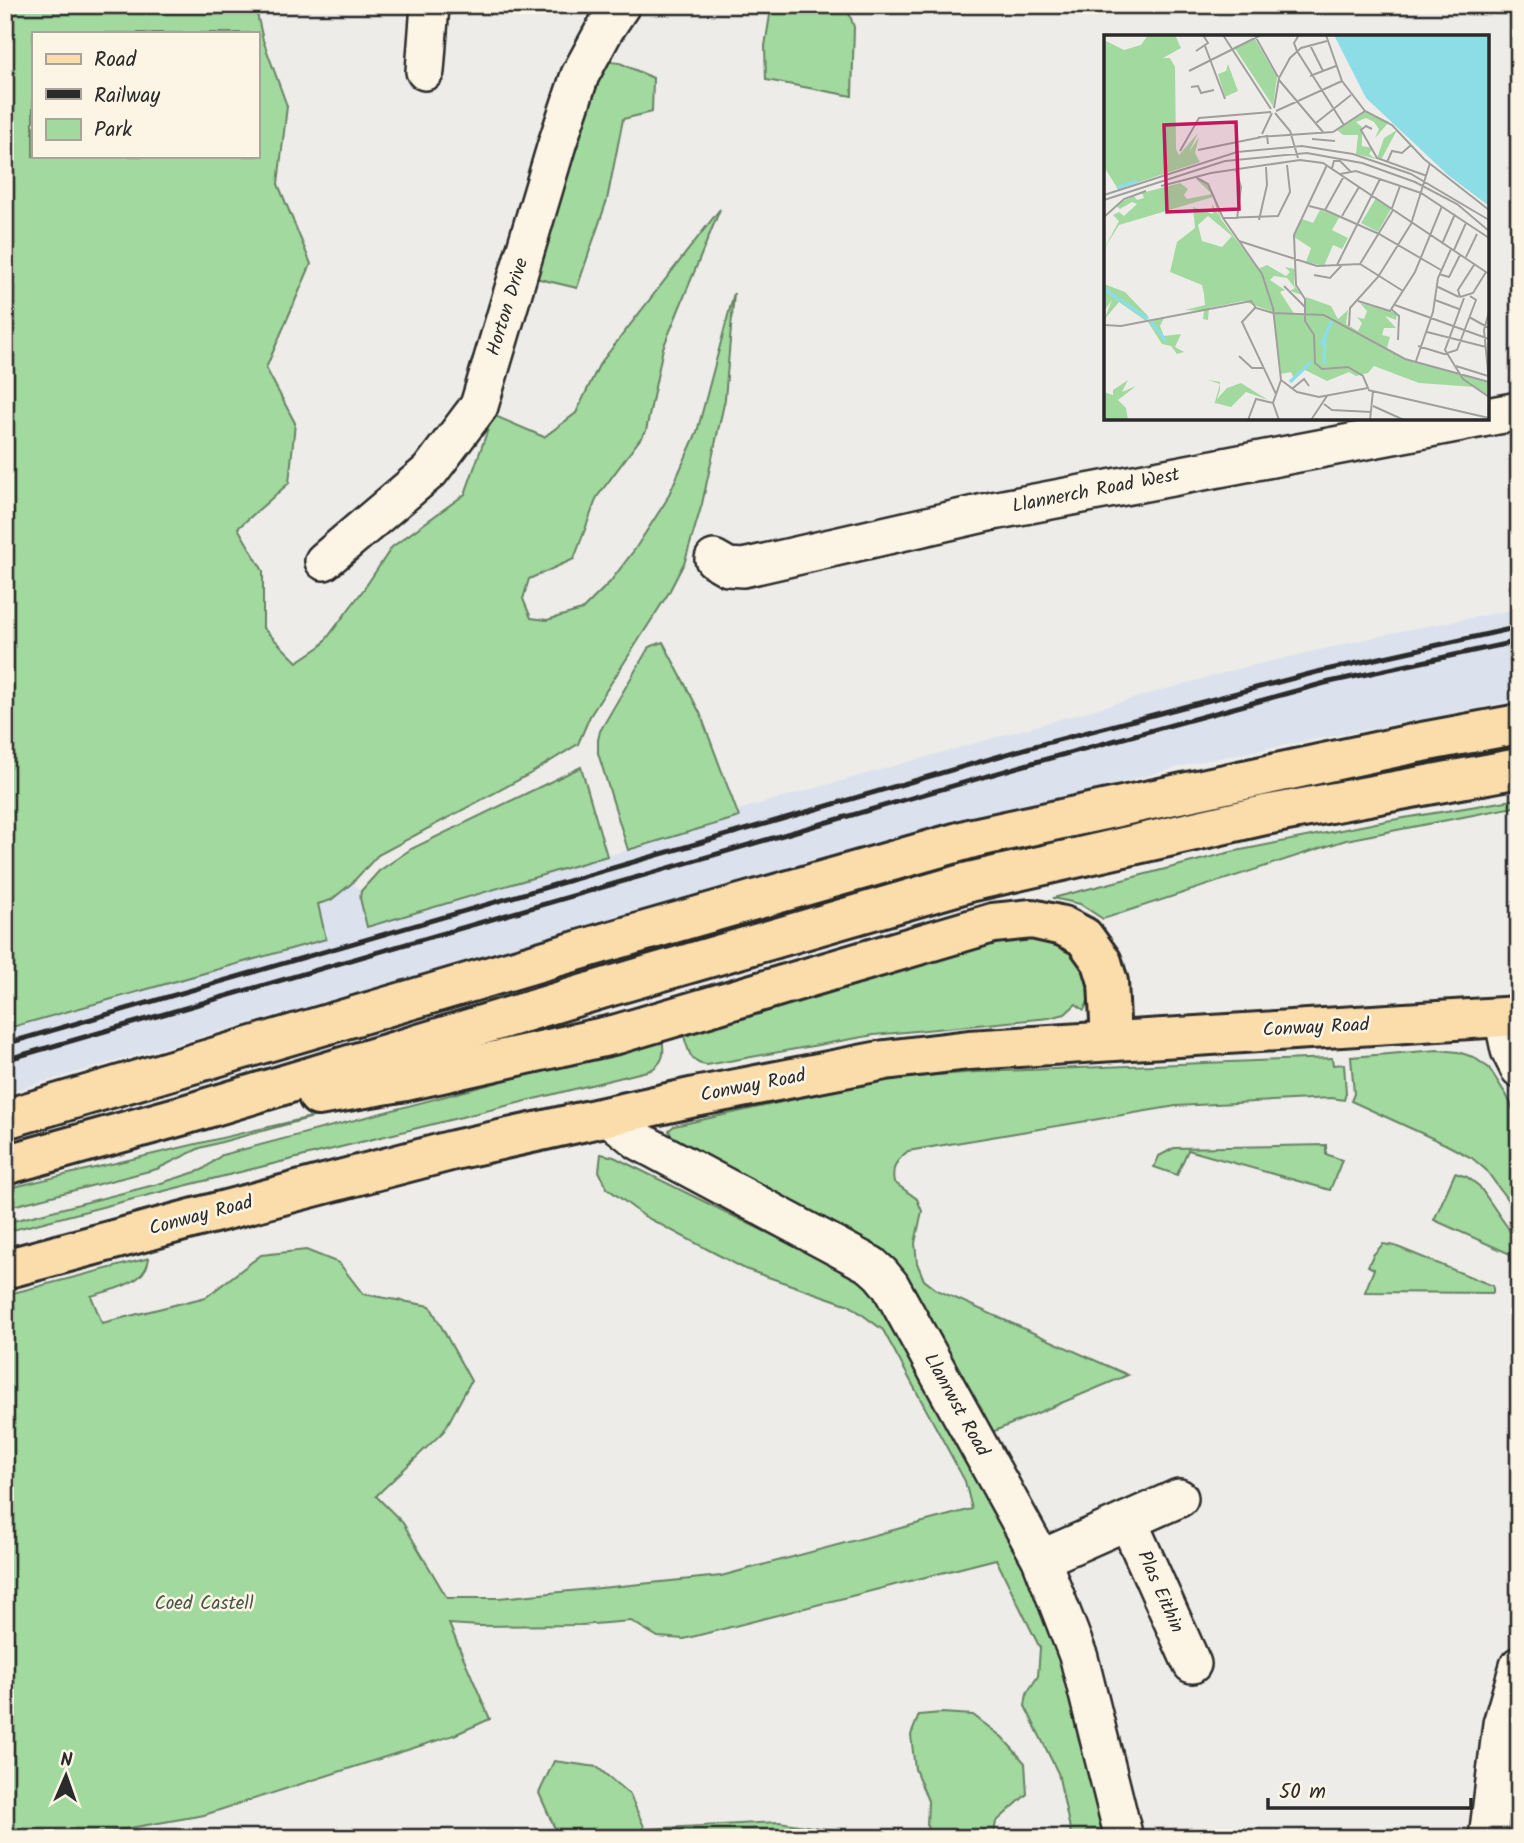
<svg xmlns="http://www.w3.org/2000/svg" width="1524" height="1843" viewBox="0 0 1524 1843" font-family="Kalam,sans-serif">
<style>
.built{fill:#dbe2ed}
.green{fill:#a2d99e;stroke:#668264;stroke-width:2;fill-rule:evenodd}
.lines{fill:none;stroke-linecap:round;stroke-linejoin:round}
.minor-casing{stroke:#2b2b2b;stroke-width:42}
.major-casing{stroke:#2b2b2b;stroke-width:44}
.highway-casing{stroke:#2b2b2b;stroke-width:44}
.minor{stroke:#fcf5e5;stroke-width:37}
.major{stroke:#faddab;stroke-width:38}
.highway{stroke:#faddab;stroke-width:38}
.rail{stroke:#2b2b2b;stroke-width:5}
.labels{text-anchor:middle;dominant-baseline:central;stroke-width:5;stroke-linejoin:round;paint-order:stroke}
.street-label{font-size:19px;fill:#2b2b2b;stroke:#fcf5e5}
.park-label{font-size:19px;fill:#495648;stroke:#fcf5e5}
.inset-river{fill:none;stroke:#8cdde6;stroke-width:3.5}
.inset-road{fill:none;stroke:#9f9f9d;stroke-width:2}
.view{fill:#c2185b;fill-opacity:0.15;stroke:#c2185b;stroke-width:3.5}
.inset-edge{fill:none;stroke:#2b2b2b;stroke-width:3.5}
</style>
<rect width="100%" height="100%" fill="#edece9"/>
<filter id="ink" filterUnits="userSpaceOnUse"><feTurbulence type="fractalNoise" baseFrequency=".0143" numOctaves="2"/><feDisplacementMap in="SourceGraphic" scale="14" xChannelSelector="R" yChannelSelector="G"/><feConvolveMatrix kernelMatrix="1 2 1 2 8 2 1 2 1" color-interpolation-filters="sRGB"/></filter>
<g filter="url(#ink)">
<polygon class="built" points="1519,609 1519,700 1198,762 612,919 5,1093 5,1029 325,939 318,904 331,900 352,882 361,891 360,898 368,927 739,817 738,810 1241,668 1405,630"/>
<g class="green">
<path d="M 5,5 L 255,5 L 263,40 L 287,106 L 278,184 L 311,264 L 266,368 L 295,423 L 289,483 L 238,528 L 263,571 L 263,628 L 297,662 L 321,646 L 364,589 L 392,547 L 465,494 L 493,415 L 544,437 L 576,413 L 599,365 L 720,209 L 663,348 L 646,431 L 597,497 L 574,559 L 529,579 L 523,599 L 531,618 L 547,620 L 582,610 L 610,582 L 635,549 L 666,501 L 697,432 L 734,293 L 725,399 L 702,504 L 685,561 L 668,594 L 590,716 L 578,744 L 528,775 L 378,855 L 351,884 L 331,900 L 318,904 L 326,939 L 5,1029 ZM 33,33 L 257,33 L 257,156 L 33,156 Z"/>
<polygon points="770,5 846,5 854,27 852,96 766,80 765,46 770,15"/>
<polygon points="595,60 620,63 653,78 652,112 623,119 607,200 577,288 527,276"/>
<polygon points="663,642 700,713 739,817 628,850 598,753 598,740 600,731 649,647"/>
<polygon points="581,767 607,856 367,927 360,898 361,891 379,871 411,849"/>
<polygon points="1519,799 1519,806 1346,840 1103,919 1080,904 1053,898 1231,852 1386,821"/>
<path d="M 1023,933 C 1034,936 1057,939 1066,946 C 1087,960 1097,988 1084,1010 L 1076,1004 L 1065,1014 L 1049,1018 L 874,1035 L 707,1065 C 689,1064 688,1048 683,1033 Z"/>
<path d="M 662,1039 C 665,1053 664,1062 651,1070 L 180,1187 L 5,1232 L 5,1223 L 158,1184 L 202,1170 L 222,1155 Z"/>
<polygon points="1438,1050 1458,1052 1473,1057 1489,1068 1507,1096 1519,1122 1519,1216 1486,1170 1472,1158 1445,1144 1351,1101 1354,1094 1351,1057"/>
<path d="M 1332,1058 L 1333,1065 L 1344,1064 L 1346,1093 L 1344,1100 L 1331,1098 L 1176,1106 L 908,1151 C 897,1160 891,1167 894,1182 L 917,1199 L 922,1211 L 915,1243 L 917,1263 L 924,1280 L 937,1290 L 1128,1375 L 985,1435 L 886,1258 L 671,1136 L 669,1130 L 674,1126 L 885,1079 L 978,1072 Z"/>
<polygon points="328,1113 200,1148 157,1169 5,1208 5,1189"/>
<polygon points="1326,1145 1326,1154 1342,1160 1330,1190 1188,1150 1177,1175 1154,1167 1159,1156 1174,1148"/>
<path d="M 601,1154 L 614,1157 L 863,1280 L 877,1291 L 1041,1591 L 1116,1838 L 1072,1838 L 1058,1773 L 1025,1706 L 1027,1693 L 1038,1676 L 1040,1648 L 996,1559 L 684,1639 L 658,1637 L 631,1621 L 581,1625 L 480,1626 L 449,1624 L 490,1719 L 454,1735 L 204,1815 L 73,1838 L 5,1838 L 5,1295 L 149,1258 C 147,1284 111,1290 91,1296 L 102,1323 L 206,1297 L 261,1255 L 306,1250 L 339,1263 L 363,1294 L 430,1306 L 471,1381 L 444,1431 L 376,1496 L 403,1523 L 447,1598 L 499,1598 L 721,1576 L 972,1509 L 965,1481 L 883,1330 L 849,1305 L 745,1269 L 644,1216 L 607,1188 L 599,1171 Z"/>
<polygon points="1455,1173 1467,1177 1479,1186 1519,1244 1519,1258 1434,1220"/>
<polygon points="1383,1244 1395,1246 1493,1286 1493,1293 1365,1292 1374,1269 1368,1266 1373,1255"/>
<polygon points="941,1713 973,1715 1002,1737 1025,1763 1027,1794 996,1822 993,1838 930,1838 927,1826 928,1801 915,1769 911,1735 919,1715"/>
<polygon points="554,1761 597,1767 630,1795 645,1829 779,1822 832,1830 847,1838 559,1838 539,1793"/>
</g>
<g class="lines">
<defs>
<g id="minor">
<polyline points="425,71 430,5"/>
<polyline points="1487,417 1519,411"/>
<polyline points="714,559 728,567 743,568 993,511 1482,418"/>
<polyline points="324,561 430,471 479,406 557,144 580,75 605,29 621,5"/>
<polyline points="1503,1017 1510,1050 1519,1068"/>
<polyline points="608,1116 639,1141 871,1265 881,1274 890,1285 1041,1559 1079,1658 1124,1838"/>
<polyline points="1128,1521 1192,1664"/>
<polyline points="1041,1559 1179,1498"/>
<polyline points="1488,1838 1502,1724 1519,1666"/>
</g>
<polyline id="major" points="5,1269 195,1218 454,1150 695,1097 885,1060 969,1050 1519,1016"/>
<g id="highway">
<polyline points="318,1096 406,1081 617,1034 993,923 1032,919 1063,926 1084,937 1102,962 1108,982 1111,1040"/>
<polyline points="5,1119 607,942 973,838 1417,743 1519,724"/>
<polyline points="5,1165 184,1115 611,986 969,882 1265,815 1519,768"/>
</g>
</defs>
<use href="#minor" class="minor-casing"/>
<use href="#major" class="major-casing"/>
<use href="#highway" class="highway-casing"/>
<use href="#minor" class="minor"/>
<use href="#major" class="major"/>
<use href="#highway" class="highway"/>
<g class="rail">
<polyline points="5,1044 1031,747 1317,672 1519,627"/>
<polyline points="5,1060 1032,763 1325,683 1519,641"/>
</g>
</g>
</g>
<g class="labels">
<g class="street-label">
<text transform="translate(508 307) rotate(-73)">Horton Drive</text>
<text transform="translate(1096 491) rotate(-11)">Llannerch Road West</text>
<text transform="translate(1316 1028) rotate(-3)">Conway Road</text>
<text transform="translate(753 1086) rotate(-11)">Conway Road</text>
<text transform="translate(201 1216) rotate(-15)">Conway Road</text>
<text transform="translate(956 1405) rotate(61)">Llanrwst Road</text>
<text transform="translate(1160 1592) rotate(66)">Plas Eithin</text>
</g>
<g class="park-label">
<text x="204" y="1604">Coed Castell</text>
</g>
</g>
<g transform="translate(1104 35)">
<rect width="385" height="385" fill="#edece9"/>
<path d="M 44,0 L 71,0 L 77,13 L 59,23 L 66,23 L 71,32 L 72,114 L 75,120 L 94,98 L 85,117 L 95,102 L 91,118 L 96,127 L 14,154 L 0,132 L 0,5 L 20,15 L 37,10 ZM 151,4 L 173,42 L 169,71 L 130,12 ZM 124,29 L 134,56 L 121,62 L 114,39 L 122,36 ZM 261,76 L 285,87 L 271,103 L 275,94 L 270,87 L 262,83 L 252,87 L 258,92 L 258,111 L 269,113 L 265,119 L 269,122 L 273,123 L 280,103 L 293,95 L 277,125 L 252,119 L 254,100 L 239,100 L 233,95 ZM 91,143 L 104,150 L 112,165 L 117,184 L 154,234 L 163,230 L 182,241 L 186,237 L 181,232 L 191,234 L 190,250 L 198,260 L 186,256 L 191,253 L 183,243 L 170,241 L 166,245 L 181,255 L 176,257 L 191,280 L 202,280 L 202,262 L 227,271 L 234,284 L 244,275 L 242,289 L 254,296 L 258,288 L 253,282 L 260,284 L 263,276 L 256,268 L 293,278 L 292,285 L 281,281 L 292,293 L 280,293 L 278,300 L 286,302 L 283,313 L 301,324 L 385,347 L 385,362 L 371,352 L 315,348 L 270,331 L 264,338 L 252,341 L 245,337 L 223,346 L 199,334 L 190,344 L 187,337 L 177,339 L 169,277 L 139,266 L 105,273 L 104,285 L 99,284 L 100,276 L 81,275 L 101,270 L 100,259 L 98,250 L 66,237 L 73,207 L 91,193 L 89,172 L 109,179 L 108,169 L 115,181 L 109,162 L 15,190 L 0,214 L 15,186 L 9,180 L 15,177 L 20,181 L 33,169 L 28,167 L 16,174 L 12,171 L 17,167 L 30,161 L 33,165 L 40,163 L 38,158 L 76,148 L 84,154 L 80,160 L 83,164 L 108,159 ZM 104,181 L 128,201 L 118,212 L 98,206 L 94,190 ZM 272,163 L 287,174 L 274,197 L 257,188 ZM 216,175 L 236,181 L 228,195 L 244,203 L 238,214 L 229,210 L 220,231 L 202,227 L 207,213 L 190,202 L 198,184 L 209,188 ZM 0,249 L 21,257 L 44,281 L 42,286 L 15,267 L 0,285 L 8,265 L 0,276 ZM 60,283 L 56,291 L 60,301 L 77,299 L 71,312 L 80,317 L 73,319 L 67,311 L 58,309 L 44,287 ZM 24,345 L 18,357 L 32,351 L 14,365 L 22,373 L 24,385 L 0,385 L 0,357 L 9,360 L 9,355 ZM 104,345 L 116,347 L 116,355 L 113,364 L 123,353 L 137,348 L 164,365 L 142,357 L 127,372 L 111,368 L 109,374 L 116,349 Z" fill="#a2d99e" fill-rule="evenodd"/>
<path d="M 230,0 L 385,0 L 385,171 L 344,140 L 262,63 Z" fill="#8cdde6"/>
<path class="inset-river" d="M 13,153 L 33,146M 0,254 L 44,284M 47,287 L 62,306M 217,310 L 228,286M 220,329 L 221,303M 186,347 L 207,327"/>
<path class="inset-road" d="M 119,0 L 167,74M 195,0 L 190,8 L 193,16 L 240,90M 222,0 L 238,46 L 261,76 L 288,90 L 320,124 L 385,175M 151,1 L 174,42M 206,10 L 219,36M 101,11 L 121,64M 92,16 L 104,8 L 99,0M 85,36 L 157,0M 206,41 L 232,31M 175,45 L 219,97M 87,52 L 94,51 L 97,58 L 110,55M 170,73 L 175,43 L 186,23 L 197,13 L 223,6M 172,76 L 238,46M 171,78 L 186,96 L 194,123M 212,88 L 247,60M 268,94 L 262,91 L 257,95 L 273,123 L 323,141M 158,99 L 168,78M 154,102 L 229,97 L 261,76M 208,104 L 231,106M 94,115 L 163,101 L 164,109M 76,116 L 95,83 L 167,77M 283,127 L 288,116 L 298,118 L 307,110M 228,133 L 230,126 L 236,126 L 247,137M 132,135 L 137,152 L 133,184M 236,139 L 252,136 L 317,158 L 385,203M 93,143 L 104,149 L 119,183 L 158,239 L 169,273 L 177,345M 57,151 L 107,138 L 196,125 L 219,128 L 385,239M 0,160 L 133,117 L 198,111 L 249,119 L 307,139 L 385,185M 0,165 L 121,126 L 203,118 L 258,128 L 311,147 L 353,169 L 385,196M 205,171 L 221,175 L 240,141M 288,173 L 296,151M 221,175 L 275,199 L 337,235M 238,181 L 255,152M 0,182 L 20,164 L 42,156M 119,183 L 174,181 L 186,157 L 183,130M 155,185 L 163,150 L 162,132M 135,206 L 213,231 L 256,229 L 299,256M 338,209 L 351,179M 350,215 L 362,188M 362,222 L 373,199M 256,229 L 289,175M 233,230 L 276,144M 335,239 L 345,242 L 356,220M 210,240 L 226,243 L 238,230M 180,251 L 201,272M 332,251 L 355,262M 356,262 L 369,258 L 382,237M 356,262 L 354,255 L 370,230M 360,263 L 341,315 L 359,344 L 385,362M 331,265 L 355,274M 254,266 L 286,276 L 311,237 L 338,171M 291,270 L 385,304M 151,273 L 138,287 L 172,359M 287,274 L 295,281 L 294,305M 365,282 L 385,293M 0,290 L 17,291 L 147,266 L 152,273 L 169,278 L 220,280 L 301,324 L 385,347M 245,291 L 246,273 L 274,242 L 307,189 L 326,128M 323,297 L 382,312M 314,311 L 340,319 L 353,315 L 372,265 L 366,261M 135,321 L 148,333 L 159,333M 312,326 L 329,277 L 334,243 L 347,214M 352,331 L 384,341M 385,347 L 380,295 L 385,277M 189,353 L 200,344 L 205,351M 264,355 L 385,383M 220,369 L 228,375 L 267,377M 269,371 L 300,385M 144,385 L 152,364 L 169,368M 175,385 L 169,368 L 177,345 L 193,357 L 215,362 L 264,353 L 259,341 L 244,332 L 218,334 L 211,328 L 210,300 L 201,286 L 201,264 L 192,250 L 190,200 L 223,130M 207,385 L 223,361M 266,385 L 269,356"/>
<path class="view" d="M 132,87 L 135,174 L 63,177 L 60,90 Z"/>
<rect width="385" height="385" class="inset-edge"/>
</g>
<rect width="1524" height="1843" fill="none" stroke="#fcf5e5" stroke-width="28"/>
<rect x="14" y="14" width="1496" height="1815" fill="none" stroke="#2b2b2b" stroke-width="2.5" filter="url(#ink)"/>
<rect x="32" y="32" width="228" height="126" fill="#fcf5e5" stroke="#a8a49b" stroke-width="2"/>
<rect x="46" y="54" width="35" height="10" fill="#faddab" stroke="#a8a49b" stroke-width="2"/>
<text x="94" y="66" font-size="21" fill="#2b2b2b">Road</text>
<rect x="46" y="89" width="35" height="10" fill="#2b2b2b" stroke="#a8a49b" stroke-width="2"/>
<text x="94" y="102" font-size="21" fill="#2b2b2b">Railway</text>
<rect x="46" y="119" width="35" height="21" fill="#a2d99e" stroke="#a8a49b" stroke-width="2"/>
<text x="94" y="136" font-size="21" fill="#2b2b2b">Park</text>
<g transform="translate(66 1776) rotate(2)" stroke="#fcf5e5" stroke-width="5" paint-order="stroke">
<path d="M0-5L12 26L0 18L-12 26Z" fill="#2b2b2b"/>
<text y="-10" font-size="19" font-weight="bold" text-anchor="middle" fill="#2b2b2b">N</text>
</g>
<path d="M1268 1798v10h203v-10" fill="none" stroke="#2b2b2b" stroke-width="3.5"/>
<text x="1279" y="1798" font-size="21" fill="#2b2b2b" stroke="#fcf5e5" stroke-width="5" paint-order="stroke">50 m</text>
</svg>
